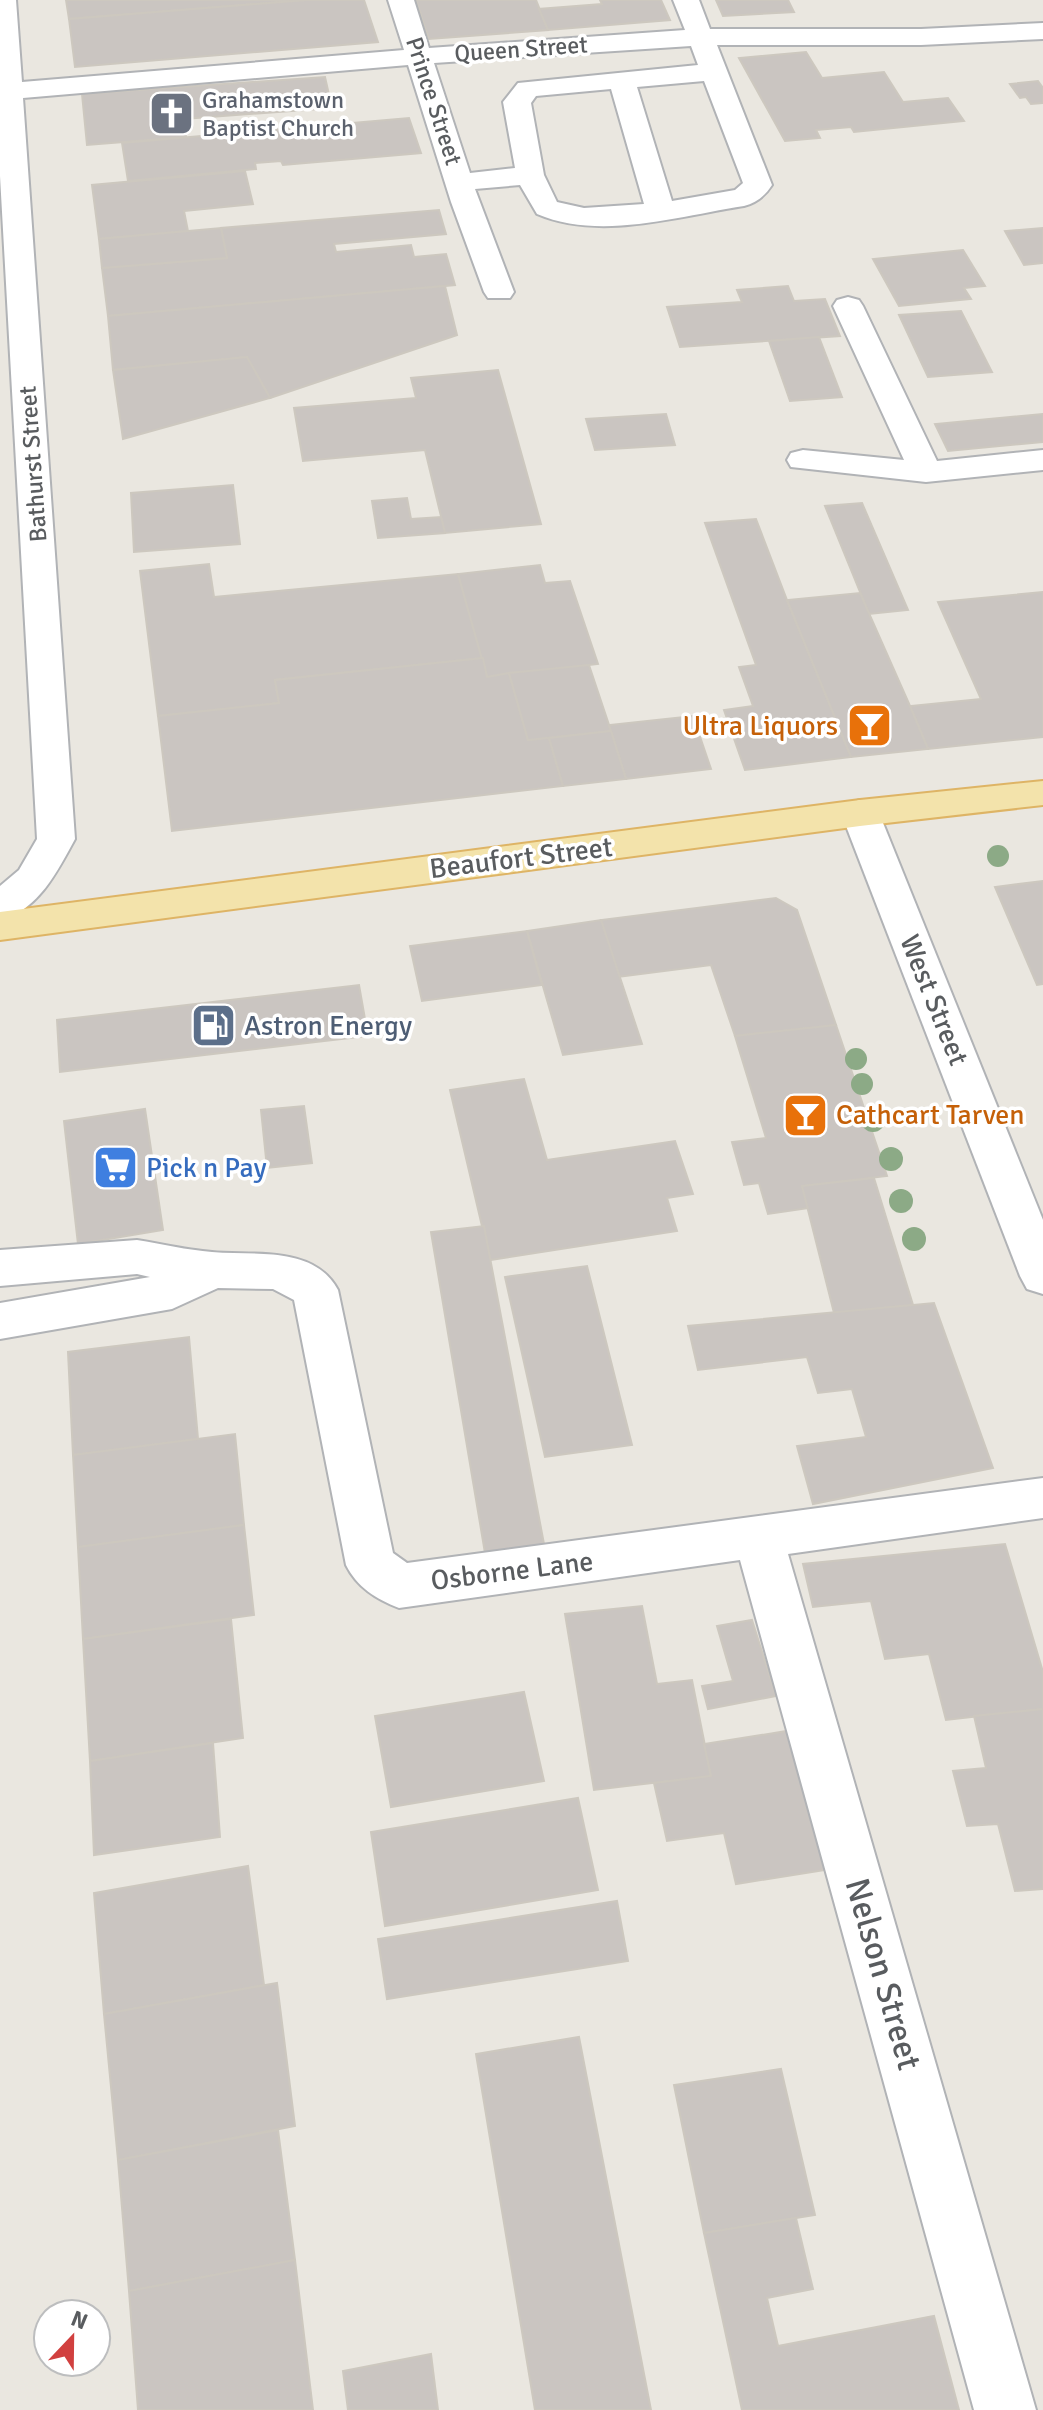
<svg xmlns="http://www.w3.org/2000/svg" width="1043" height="2410" viewBox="0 0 1043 2410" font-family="Signika,sans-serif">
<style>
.building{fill:#cac5c1;stroke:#cdc8bf;stroke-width:2}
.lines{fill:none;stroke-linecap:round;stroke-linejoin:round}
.minor-casing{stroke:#b1b3b6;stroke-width:4}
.major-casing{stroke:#deb465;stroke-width:4}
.minor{fill:#fff;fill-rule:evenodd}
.major{fill:#f3e3ab;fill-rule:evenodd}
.tree{fill:#8caa86}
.labels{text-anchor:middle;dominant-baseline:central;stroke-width:7;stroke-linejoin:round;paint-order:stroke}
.far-street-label{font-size:24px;fill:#595c5f;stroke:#fff}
.far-worship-label{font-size:24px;fill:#5b616d;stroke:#fff;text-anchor:start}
.food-label{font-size:28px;fill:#c56008;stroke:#fff;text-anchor:end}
.street-label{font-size:28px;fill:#595c5f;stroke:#fff}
.service-label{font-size:28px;fill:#4e5e75;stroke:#fff;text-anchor:start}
.shop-label{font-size:28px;fill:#366cbe;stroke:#fff;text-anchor:start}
.near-street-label{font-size:34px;fill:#595c5f;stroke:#fff}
</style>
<rect width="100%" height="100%" fill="#eae7e0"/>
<g class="building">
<polygon points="66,0 306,0 69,19"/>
<polygon points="306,0 364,0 378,42 75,67 69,19"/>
<polygon points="416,0 536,0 548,30 429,39"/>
<polygon points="600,0 661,0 670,20 548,30 539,9 602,4"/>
<polygon points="716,0 788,0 794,12 723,16"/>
<polygon points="806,52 822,78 884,72 903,102 948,98 964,121 854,132 851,127 816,130 820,138 785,141 739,58"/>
<polygon points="325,77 332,108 183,119 186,137 87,145 82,94"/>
<polygon points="1038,81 1043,88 1043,103 1031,104 1026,97 1020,98 1010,84"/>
<polygon points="409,118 421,153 283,165 281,161 255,163 256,169 128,181 122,143"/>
<polygon points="245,171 253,204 184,211 188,231 99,239 92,185"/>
<polygon points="439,210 446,234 334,244 336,252 411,245 414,257 446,254 455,285 108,316 102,268 227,258 221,228"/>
<polygon points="221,228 227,258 102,268 99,239"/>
<polygon points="1043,228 1043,263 1024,265 1005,231"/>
<polygon points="963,250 985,286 964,288 971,299 899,306 873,259"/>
<polygon points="445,286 457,335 270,398 247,357 113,370 108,316"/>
<polygon points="788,286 794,301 825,299 840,336 680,347 667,307 742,302 737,290"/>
<polygon points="961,311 992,372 928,377 899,315"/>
<polygon points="819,337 842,397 790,401 769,341"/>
<polygon points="247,357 270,398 123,439 113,370"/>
<polygon points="498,370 541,524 445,533 425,450 303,461 294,408 416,398 411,378"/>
<polygon points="666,414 675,445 595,450 586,419"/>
<polygon points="1043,414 1043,442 948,451 935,424"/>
<polygon points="233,485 240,544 134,552 131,493"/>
<polygon points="407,498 411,519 441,517 445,533 378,538 372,501"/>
<polygon points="862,503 908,610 869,614 825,506"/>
<polygon points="756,519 787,600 851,757 745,770 724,710 753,706 739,667 756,665 705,523"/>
<polygon points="209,564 214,597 458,574 483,658 275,680 279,703 158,716 140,571"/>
<polygon points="540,565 545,583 570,581 598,664 487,677 458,574"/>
<polygon points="1043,592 1043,737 928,749 910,706 981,699 938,602"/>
<polygon points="860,593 910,706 928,749 851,757 787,600"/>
<polygon points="483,658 487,677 509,673 528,740 549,738 563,786 172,831 158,716 279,703 275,680"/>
<polygon points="589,665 611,731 528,740 509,673"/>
<polygon points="693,716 711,769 626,779 609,725"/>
<polygon points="611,731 626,779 563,786 549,738"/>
<polygon points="1043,881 1043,984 1037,985 995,887"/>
<polygon points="776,898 797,910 836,1025 735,1036 711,965 618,977 601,920"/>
<polygon points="601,920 642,1044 563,1055 527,931"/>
<polygon points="527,931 542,985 422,1001 410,946"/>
<polygon points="359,985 368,1036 60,1072 57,1020"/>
<polygon points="836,1025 887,1176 802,1186 809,1208 768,1214 759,1183 744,1185 732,1142 766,1138 735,1036"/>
<polygon points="524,1079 547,1160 675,1141 693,1194 667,1198 677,1231 490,1260 450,1090"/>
<polygon points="304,1106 312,1163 267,1168 261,1110"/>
<polygon points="145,1109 163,1230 78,1244 64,1121"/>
<polygon points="874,1178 913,1305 834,1313 802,1186"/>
<polygon points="484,1226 544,1544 485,1553 431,1232"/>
<polygon points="587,1266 632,1445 545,1457 505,1277"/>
<polygon points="934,1303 993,1468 813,1504 797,1446 866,1437 852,1389 818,1393 807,1357 698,1370 688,1326"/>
<polygon points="189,1337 198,1439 73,1455 68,1352"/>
<polygon points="235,1434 244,1525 78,1547 73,1455"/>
<polygon points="244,1525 254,1615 83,1639 78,1547"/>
<polygon points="1005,1544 1043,1672 1043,1709 946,1720 929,1654 885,1659 871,1601 813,1607 803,1564"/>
<polygon points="642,1606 657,1684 692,1680 711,1776 594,1790 565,1614"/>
<polygon points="231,1619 243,1738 90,1761 83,1639"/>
<polygon points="752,1620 776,1696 708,1709 702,1686 733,1681 717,1626"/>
<polygon points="524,1692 544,1781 391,1807 375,1716"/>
<polygon points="1043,1709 1043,1889 1015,1891 998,1824 967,1826 953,1771 986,1768 974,1716"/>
<polygon points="787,1731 825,1870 736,1884 724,1833 667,1841 654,1783 711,1776 704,1744"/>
<polygon points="213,1743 220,1837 94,1855 90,1761"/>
<polygon points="578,1798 598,1890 385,1926 371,1832"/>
<polygon points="248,1866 264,1985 104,2014 94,1893"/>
<polygon points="617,1901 628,1961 387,1999 378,1939"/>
<polygon points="277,1983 295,2126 118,2160 104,2014"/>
<polygon points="579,2037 651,2410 535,2410 476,2054"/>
<polygon points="781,2069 815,2215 704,2233 674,2085"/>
<polygon points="278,2130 295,2260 129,2291 118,2160"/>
<polygon points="796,2218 813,2289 767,2298 778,2346 934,2316 959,2410 742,2410 704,2233"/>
<polygon points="295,2260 313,2410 138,2410 129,2291"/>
<polygon points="431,2354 438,2410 348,2410 343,2371"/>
</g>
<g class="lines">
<defs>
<g id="minor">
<path d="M 0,0 L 16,0 L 22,82 L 404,50 L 388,0 L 414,0 L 429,48 L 685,30 L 673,0 L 699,0 L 710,29 L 921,29 L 1043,23 L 1043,39 L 921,45 L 717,45 L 772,185 C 765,196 756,203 744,206 C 679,216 600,241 537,214 L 520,185 L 475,189 L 514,292 L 510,298 L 488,298 L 484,292 L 451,202 L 408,65 L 23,98 L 75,839 C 57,872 39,909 0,921 L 0,886 L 19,870 L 37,839 L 0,176 ZM 691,46 L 698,65 L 518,83 L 503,102 L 515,168 L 470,173 L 434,63 ZM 704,81 L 743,183 L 735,190 L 672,201 L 637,87 ZM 611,89 L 644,204 L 584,208 L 557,202 L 544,175 L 531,103 L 536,96 Z"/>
<polygon points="848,297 859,300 863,306 937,461 1043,450 1043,470 926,482 791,467 787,460 791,453 803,450 904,460 833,306 837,300"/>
<polygon points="860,800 873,804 879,813 1043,1220 1043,1294 1027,1289 1020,1276 841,813 847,804"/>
<path d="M 137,1240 C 162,1244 187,1250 212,1252 C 254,1256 314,1245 338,1290 L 393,1553 L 407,1563 L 1043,1478 L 1043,1518 L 788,1554 L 1036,2410 L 974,2410 L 740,1560 L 399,1608 C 376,1599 357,1587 346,1565 L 294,1300 L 273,1289 L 218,1288 L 172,1309 L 0,1339 L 0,1303 L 150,1277 L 137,1274 L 0,1286 L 0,1250 Z"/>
</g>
<polygon id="major" points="1043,781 1043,805 860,826 0,940 0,912 860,800"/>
</defs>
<use href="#minor" class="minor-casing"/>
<use href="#major" class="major-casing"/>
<use href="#minor" class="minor"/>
<use href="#major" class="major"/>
</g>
<g class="tree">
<circle cx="998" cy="856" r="11"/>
<circle cx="856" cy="1059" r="11"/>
<circle cx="862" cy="1084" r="11"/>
<circle cx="873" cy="1120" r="12"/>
<circle cx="891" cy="1159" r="12"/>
<circle cx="901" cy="1201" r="12"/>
<circle cx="914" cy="1239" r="12"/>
</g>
<defs>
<symbol id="church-square" viewBox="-11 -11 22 22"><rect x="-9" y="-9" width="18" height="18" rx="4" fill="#6b7280" stroke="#fff"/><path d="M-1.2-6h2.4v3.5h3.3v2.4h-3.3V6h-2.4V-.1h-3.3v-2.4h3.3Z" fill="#fff"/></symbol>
<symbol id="bar-square" viewBox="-11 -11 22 22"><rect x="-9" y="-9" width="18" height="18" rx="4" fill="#e8710a" stroke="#fff"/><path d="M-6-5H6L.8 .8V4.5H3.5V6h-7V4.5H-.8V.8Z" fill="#fff"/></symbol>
<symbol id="fuel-square" viewBox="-11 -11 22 22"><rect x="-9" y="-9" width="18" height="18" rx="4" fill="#5c6f8a" stroke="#fff"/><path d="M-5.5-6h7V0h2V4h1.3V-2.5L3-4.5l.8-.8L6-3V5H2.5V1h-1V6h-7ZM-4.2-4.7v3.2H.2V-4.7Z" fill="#fff"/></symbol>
<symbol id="supermarket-square" viewBox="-11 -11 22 22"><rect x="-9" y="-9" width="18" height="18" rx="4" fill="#3f7fe0" stroke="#fff"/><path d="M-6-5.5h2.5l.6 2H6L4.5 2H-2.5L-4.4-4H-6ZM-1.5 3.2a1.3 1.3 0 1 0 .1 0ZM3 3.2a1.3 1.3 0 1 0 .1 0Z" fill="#fff"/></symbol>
</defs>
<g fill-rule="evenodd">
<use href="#church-square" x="146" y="88" width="51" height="51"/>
<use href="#bar-square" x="844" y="700" width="51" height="51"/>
<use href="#fuel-square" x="188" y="1000" width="51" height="51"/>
<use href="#bar-square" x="780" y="1090" width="51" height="51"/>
<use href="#supermarket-square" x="90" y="1142" width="51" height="51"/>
</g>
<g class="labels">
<g class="far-street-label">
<text transform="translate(521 49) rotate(-4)">Queen Street</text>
<text transform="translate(434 101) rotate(72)">Prince Street</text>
<text transform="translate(33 464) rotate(-94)">Bathurst Street</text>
</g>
<g class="far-worship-label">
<text x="202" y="100">Grahamstown<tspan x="202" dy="28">Baptist Church</tspan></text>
</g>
<g class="food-label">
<text x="838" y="726">Ultra Liquors</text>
<text x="836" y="1115" text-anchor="start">Cathcart Tarven</text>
</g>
<g class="street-label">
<text transform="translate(521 858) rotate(-7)">Beaufort Street</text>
<text transform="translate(934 1000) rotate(68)">West Street</text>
<text transform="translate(512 1571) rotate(-7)">Osborne Lane</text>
</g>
<g class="service-label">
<text x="244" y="1026">Astron Energy</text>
</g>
<g class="shop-label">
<text x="146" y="1168">Pick n Pay</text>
</g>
<g class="near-street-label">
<text transform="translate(883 1974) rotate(74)">Nelson Street</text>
</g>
</g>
<g transform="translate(72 2338) rotate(22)"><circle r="38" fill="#ffffff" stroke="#bdbebf" stroke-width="2"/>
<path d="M0-6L14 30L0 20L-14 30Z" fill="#d1403f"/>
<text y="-12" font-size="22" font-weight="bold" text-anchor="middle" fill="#595c5f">N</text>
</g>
</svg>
